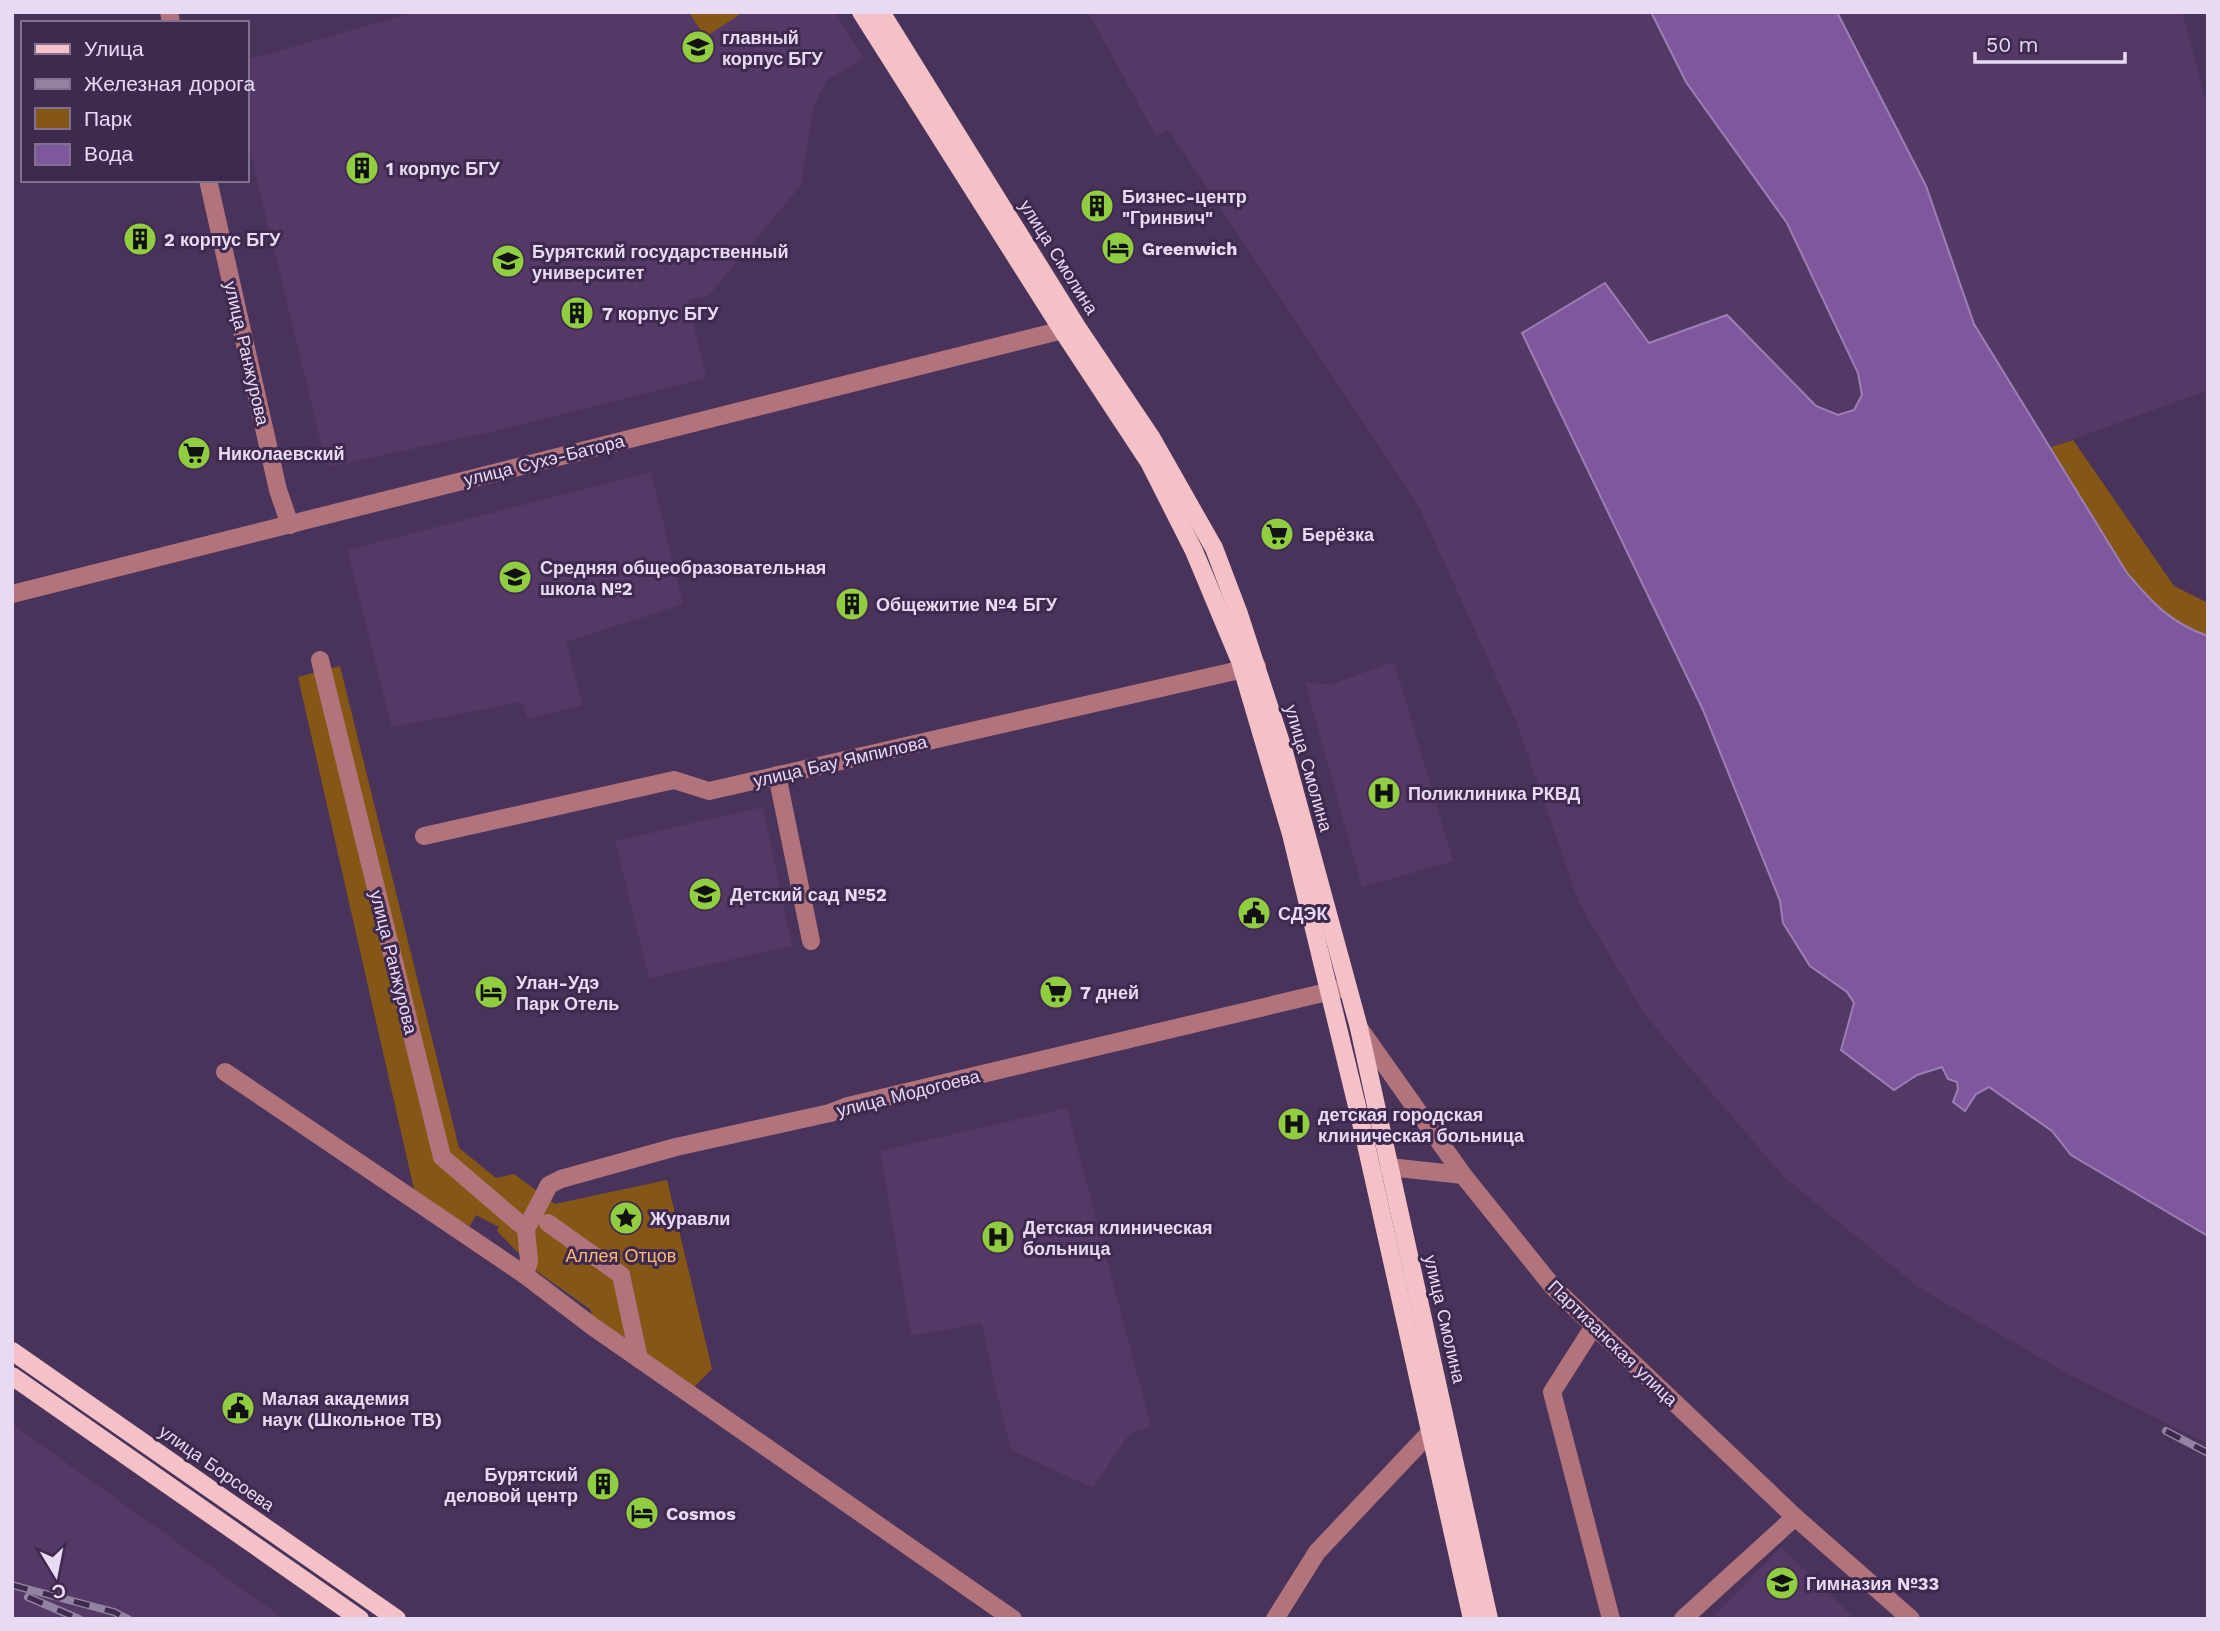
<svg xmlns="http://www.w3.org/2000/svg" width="2220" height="1631" viewBox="0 0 2220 1631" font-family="'Work Sans',sans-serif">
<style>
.built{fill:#543967}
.green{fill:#855717}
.water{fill:#7f579c;stroke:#9e7eb6;stroke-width:2}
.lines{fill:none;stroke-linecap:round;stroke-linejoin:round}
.minor{stroke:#b1747d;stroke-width:18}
.major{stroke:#f4c1c8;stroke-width:18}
.rail-casing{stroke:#9482a2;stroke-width:8}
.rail{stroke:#3f294f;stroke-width:5;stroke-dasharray:16;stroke-linecap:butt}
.labels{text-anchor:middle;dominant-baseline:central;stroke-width:6;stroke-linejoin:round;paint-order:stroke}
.poi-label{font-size:18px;font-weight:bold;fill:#e7daf2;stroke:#3f294f;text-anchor:start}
.street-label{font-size:18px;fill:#e7daf2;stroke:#3f294f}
.park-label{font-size:18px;fill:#f8bb73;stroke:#3f294f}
</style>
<rect width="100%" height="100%" fill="#4a335a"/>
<g class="built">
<polygon points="415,12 835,12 863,58 826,81 813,108 801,185 709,295 688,300 706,378 490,432 327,467 247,139 247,60"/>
<polygon points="1088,12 1651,12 1686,82 1787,223 1858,373 1862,395 1854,410 1838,415 1816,406 1727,315 1649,343 1605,284 1522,334 1703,710 1780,901 1783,923 1810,966 1847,992 1894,1090 1917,1075 1942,1067 1957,1082 1958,1089 1976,1094 1989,1087 2052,1131 2071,1155 2208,1236 2208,1444 2072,1376 1918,1287 1785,1178 1645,1015 1579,903 1517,723 1419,507 1169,130 1156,136"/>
<polygon points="1837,12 2182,12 2208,108 2208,390 2049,448 1974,324 1926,186"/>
<polygon points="651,472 683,604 566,642 582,705 528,719 522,702 392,727 347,550"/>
<polygon points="1394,662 1453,861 1362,887 1305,682 1330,685"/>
<polygon points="763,807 792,946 649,978 615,841"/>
<polygon points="1067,1108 1151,1427 1130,1433 1093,1488 1011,1450 993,1377 982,1323 911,1336 880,1151"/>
<polygon points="12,1424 284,1619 12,1619"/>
<polygon points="1781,1547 1855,1619 1711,1619"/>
</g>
<g class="green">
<polygon points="689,12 737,12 739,15 705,37"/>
<polygon points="2073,440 2174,586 2208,603 2208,636 2195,631 2158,610 2127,573 2049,448"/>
<polygon points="340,666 459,1148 496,1178 514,1174 555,1204 667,1180 712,1369 688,1393 592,1326 591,1310 535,1270 497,1231 499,1227 476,1215 470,1226 416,1198 298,677"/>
</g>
<path class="water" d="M 1651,12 L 1837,12 L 1926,186 L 1974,324 L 2127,573 C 2152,602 2170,623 2208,636 L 2208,1236 L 2071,1155 L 2052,1131 L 1989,1087 L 1976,1094 L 1965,1111 L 1953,1102 L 1958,1089 L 1957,1082 L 1948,1079 L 1942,1067 L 1917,1075 L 1894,1090 L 1841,1050 L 1854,1003 L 1847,992 L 1810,966 L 1783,923 L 1780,901 L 1703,710 L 1522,333 L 1605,283 L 1649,343 L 1727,315 L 1816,406 L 1838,415 L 1854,410 L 1862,395 L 1858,373 L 1787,223 L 1686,82 Z"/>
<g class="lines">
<g class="minor">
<polyline points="169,12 171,23"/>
<polyline points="208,180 278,490 290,525"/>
<polyline points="12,594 1075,327"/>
<polyline points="320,660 442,1157 526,1229"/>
<polyline points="777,775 811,941"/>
<polyline points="424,836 674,780 709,791 1257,666"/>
<polyline points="1359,1028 1463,1175 1553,1287 1795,1517 1911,1619"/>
<polyline points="225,1072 525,1275 529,1261 526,1229 549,1185 561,1179 676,1147 830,1113 848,1106 1344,988"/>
<polyline points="1389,1167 1463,1175"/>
<polyline points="548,1223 621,1275 639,1359"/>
<polyline points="525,1275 592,1326 1013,1619"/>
<polyline points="1594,1326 1552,1392 1611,1619"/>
<polyline points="1275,1619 1317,1552 1438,1424"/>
<polyline points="1683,1619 1795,1517"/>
</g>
<g class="major">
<polyline points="861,12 1062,330 1149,462 1194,551 1240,661 1291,834 1363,1131 1472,1619"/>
<polyline points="881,12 1077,327 1151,437 1214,548 1239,614 1284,752 1359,1028 1489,1619"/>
<polyline points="12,1351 397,1619"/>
<polyline points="12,1376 360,1619"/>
</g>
<defs>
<g id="rail">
<polyline points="2166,1431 2208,1453"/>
<polyline points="12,1585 114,1612 128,1619"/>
<polyline points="28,1597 79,1619"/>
</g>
</defs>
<use href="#rail" class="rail-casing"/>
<use href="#rail" class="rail"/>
</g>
<defs>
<symbol id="university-disc" viewBox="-11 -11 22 22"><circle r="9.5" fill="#91cd40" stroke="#3f294f"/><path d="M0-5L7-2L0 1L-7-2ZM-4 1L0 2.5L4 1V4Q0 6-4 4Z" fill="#111"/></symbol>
<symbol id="building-disc" viewBox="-11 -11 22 22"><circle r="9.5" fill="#91cd40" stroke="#3f294f"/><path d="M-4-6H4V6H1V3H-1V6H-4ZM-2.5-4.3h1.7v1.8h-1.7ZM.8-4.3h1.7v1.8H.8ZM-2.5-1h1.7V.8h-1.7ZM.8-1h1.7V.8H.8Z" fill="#111"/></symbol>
<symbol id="hotel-disc" viewBox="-11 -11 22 22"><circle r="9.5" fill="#91cd40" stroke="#3f294f"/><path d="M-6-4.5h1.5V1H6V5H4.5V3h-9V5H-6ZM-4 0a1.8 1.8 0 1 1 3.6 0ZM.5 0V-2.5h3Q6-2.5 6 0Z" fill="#111"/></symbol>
<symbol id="supermarket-disc" viewBox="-11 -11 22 22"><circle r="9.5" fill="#91cd40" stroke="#3f294f"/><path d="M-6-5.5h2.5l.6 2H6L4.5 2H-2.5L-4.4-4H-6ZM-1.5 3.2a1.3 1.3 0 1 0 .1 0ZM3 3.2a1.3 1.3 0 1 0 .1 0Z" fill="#111"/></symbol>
<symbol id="school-disc" viewBox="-11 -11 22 22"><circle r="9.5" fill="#91cd40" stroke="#3f294f"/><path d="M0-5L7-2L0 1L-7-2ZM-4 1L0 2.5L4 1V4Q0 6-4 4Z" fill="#111"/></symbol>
<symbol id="hospital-disc" viewBox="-11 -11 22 22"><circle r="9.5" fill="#91cd40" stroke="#3f294f"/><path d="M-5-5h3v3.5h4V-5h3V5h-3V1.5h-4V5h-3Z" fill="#111"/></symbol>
<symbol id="civic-disc" viewBox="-11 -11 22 22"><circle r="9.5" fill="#91cd40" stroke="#3f294f"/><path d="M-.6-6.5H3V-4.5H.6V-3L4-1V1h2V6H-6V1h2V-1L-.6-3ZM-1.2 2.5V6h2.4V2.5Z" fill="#111"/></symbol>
<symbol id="sight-disc" viewBox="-11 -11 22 22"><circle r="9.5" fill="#91cd40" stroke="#3f294f"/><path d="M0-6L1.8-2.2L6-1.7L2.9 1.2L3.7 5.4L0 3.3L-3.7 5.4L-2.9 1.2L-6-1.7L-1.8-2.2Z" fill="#111"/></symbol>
</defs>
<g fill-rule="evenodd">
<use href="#university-disc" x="679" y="28" width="38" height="38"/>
<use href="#building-disc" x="343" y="149" width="38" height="38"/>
<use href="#building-disc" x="1078" y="187" width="38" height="38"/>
<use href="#building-disc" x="121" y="220" width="38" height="38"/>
<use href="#hotel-disc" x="1099" y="229" width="38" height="38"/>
<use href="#university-disc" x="489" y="242" width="38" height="38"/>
<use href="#building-disc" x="558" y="294" width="38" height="38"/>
<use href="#supermarket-disc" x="175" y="434" width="38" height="38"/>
<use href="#supermarket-disc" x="1258" y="515" width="38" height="38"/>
<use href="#school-disc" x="496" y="558" width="38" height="38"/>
<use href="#building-disc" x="833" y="585" width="38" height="38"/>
<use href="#hospital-disc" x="1365" y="774" width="38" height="38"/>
<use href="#school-disc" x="686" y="875" width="38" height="38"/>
<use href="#civic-disc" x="1235" y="894" width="38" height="38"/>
<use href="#hotel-disc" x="472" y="973" width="38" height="38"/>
<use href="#supermarket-disc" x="1037" y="973" width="38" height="38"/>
<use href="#hospital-disc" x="1275" y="1105" width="38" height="38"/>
<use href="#sight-disc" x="607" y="1199" width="38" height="38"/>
<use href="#hospital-disc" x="979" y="1218" width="38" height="38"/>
<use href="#civic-disc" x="219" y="1389" width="38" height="38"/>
<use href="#building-disc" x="584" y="1465" width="38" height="38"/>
<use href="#hotel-disc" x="623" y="1494" width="38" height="38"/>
<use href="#school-disc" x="1763" y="1564" width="38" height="38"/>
</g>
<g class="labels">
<g class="poi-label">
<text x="722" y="37">главный<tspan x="722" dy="21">корпус БГУ</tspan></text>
<text x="386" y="168">1 корпус БГУ</text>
<text x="1122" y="196">Бизнес-центр<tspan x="1122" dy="21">"Гринвич"</tspan></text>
<text x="164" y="239">2 корпус БГУ</text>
<text x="1142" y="248">Greenwich</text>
<text x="532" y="251">Бурятский государственный<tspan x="532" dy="21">университет</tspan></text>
<text x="602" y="313">7 корпус БГУ</text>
<text x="218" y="453">Николаевский</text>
<text x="1302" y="534">Берёзка</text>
<text x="540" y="567">Средняя общеобразовательная<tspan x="540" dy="21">школа №2</tspan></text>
<text x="876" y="604">Общежитие №4 БГУ</text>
<text x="1408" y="793">Поликлиника РКВД</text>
<text x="730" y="894">Детский сад №52</text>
<text x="1278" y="913">СДЭК</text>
<text x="516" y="982">Улан-Удэ<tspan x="516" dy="21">Парк Отель</tspan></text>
<text x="1080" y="992">7 дней</text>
<text x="1318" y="1114">детская городская<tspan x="1318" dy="21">клиническая больница</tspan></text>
<text x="650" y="1218">Журавли</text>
<text x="1023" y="1227">Детская клиническая<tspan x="1023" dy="21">больница</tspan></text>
<text x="262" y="1398">Малая академия<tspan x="262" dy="21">наук (Школьное ТВ)</tspan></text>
<text x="578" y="1474" text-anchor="end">Бурятский<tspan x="578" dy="21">деловой центр</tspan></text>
<text x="666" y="1513">Cosmos</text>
<text x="1806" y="1583">Гимназия №33</text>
</g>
<g class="street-label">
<text transform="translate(1059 257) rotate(58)">улица Смолина</text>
<text transform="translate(247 353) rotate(77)">улица Ранжурова</text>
<text transform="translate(544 460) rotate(-14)">улица Сухэ-Батора</text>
<text transform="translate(840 761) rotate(-13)">улица Бау Ямпилова</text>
<text transform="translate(1309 768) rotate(74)">улица Смолина</text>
<text transform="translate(394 962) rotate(76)">улица Ранжурова</text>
<text transform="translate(908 1093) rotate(-14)">улица Модогоева</text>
<text transform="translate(1445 1319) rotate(77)">улица Смолина</text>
<text transform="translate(1613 1343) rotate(44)">Партизанская улица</text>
<text transform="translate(217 1468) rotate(35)">улица Борсоева</text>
</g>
<g class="park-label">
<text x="621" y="1255">Аллея Отцов</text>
</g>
</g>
<rect width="2220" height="1631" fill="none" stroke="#e7daf2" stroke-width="28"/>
<rect x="21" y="21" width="228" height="161" fill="#3f294f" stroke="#827090" stroke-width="2"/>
<rect x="35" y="44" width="35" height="10" fill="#f4c1c8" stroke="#827090" stroke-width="2"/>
<text x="84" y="56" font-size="21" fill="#e7daf2">Улица</text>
<rect x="35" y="79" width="35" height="10" fill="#9482a2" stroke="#827090" stroke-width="2"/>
<text x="84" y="91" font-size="21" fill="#e7daf2">Железная дорога</text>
<rect x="35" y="108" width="35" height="21" fill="#855717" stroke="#827090" stroke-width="2"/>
<text x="84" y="126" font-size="21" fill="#e7daf2">Парк</text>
<rect x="35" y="144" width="35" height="21" fill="#7f579c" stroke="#827090" stroke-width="2"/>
<text x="84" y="161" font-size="21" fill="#e7daf2">Вода</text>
<g transform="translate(56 1575) rotate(170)" stroke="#3f294f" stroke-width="5" paint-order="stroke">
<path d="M0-5L12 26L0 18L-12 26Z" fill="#e7daf2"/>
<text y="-10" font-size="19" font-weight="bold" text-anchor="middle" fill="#e7daf2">С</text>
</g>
<path d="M1975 52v10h150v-10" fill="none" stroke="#e7daf2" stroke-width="3.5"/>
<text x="1986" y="52" font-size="21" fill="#e7daf2" stroke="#3f294f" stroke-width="5" paint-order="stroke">50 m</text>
</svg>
